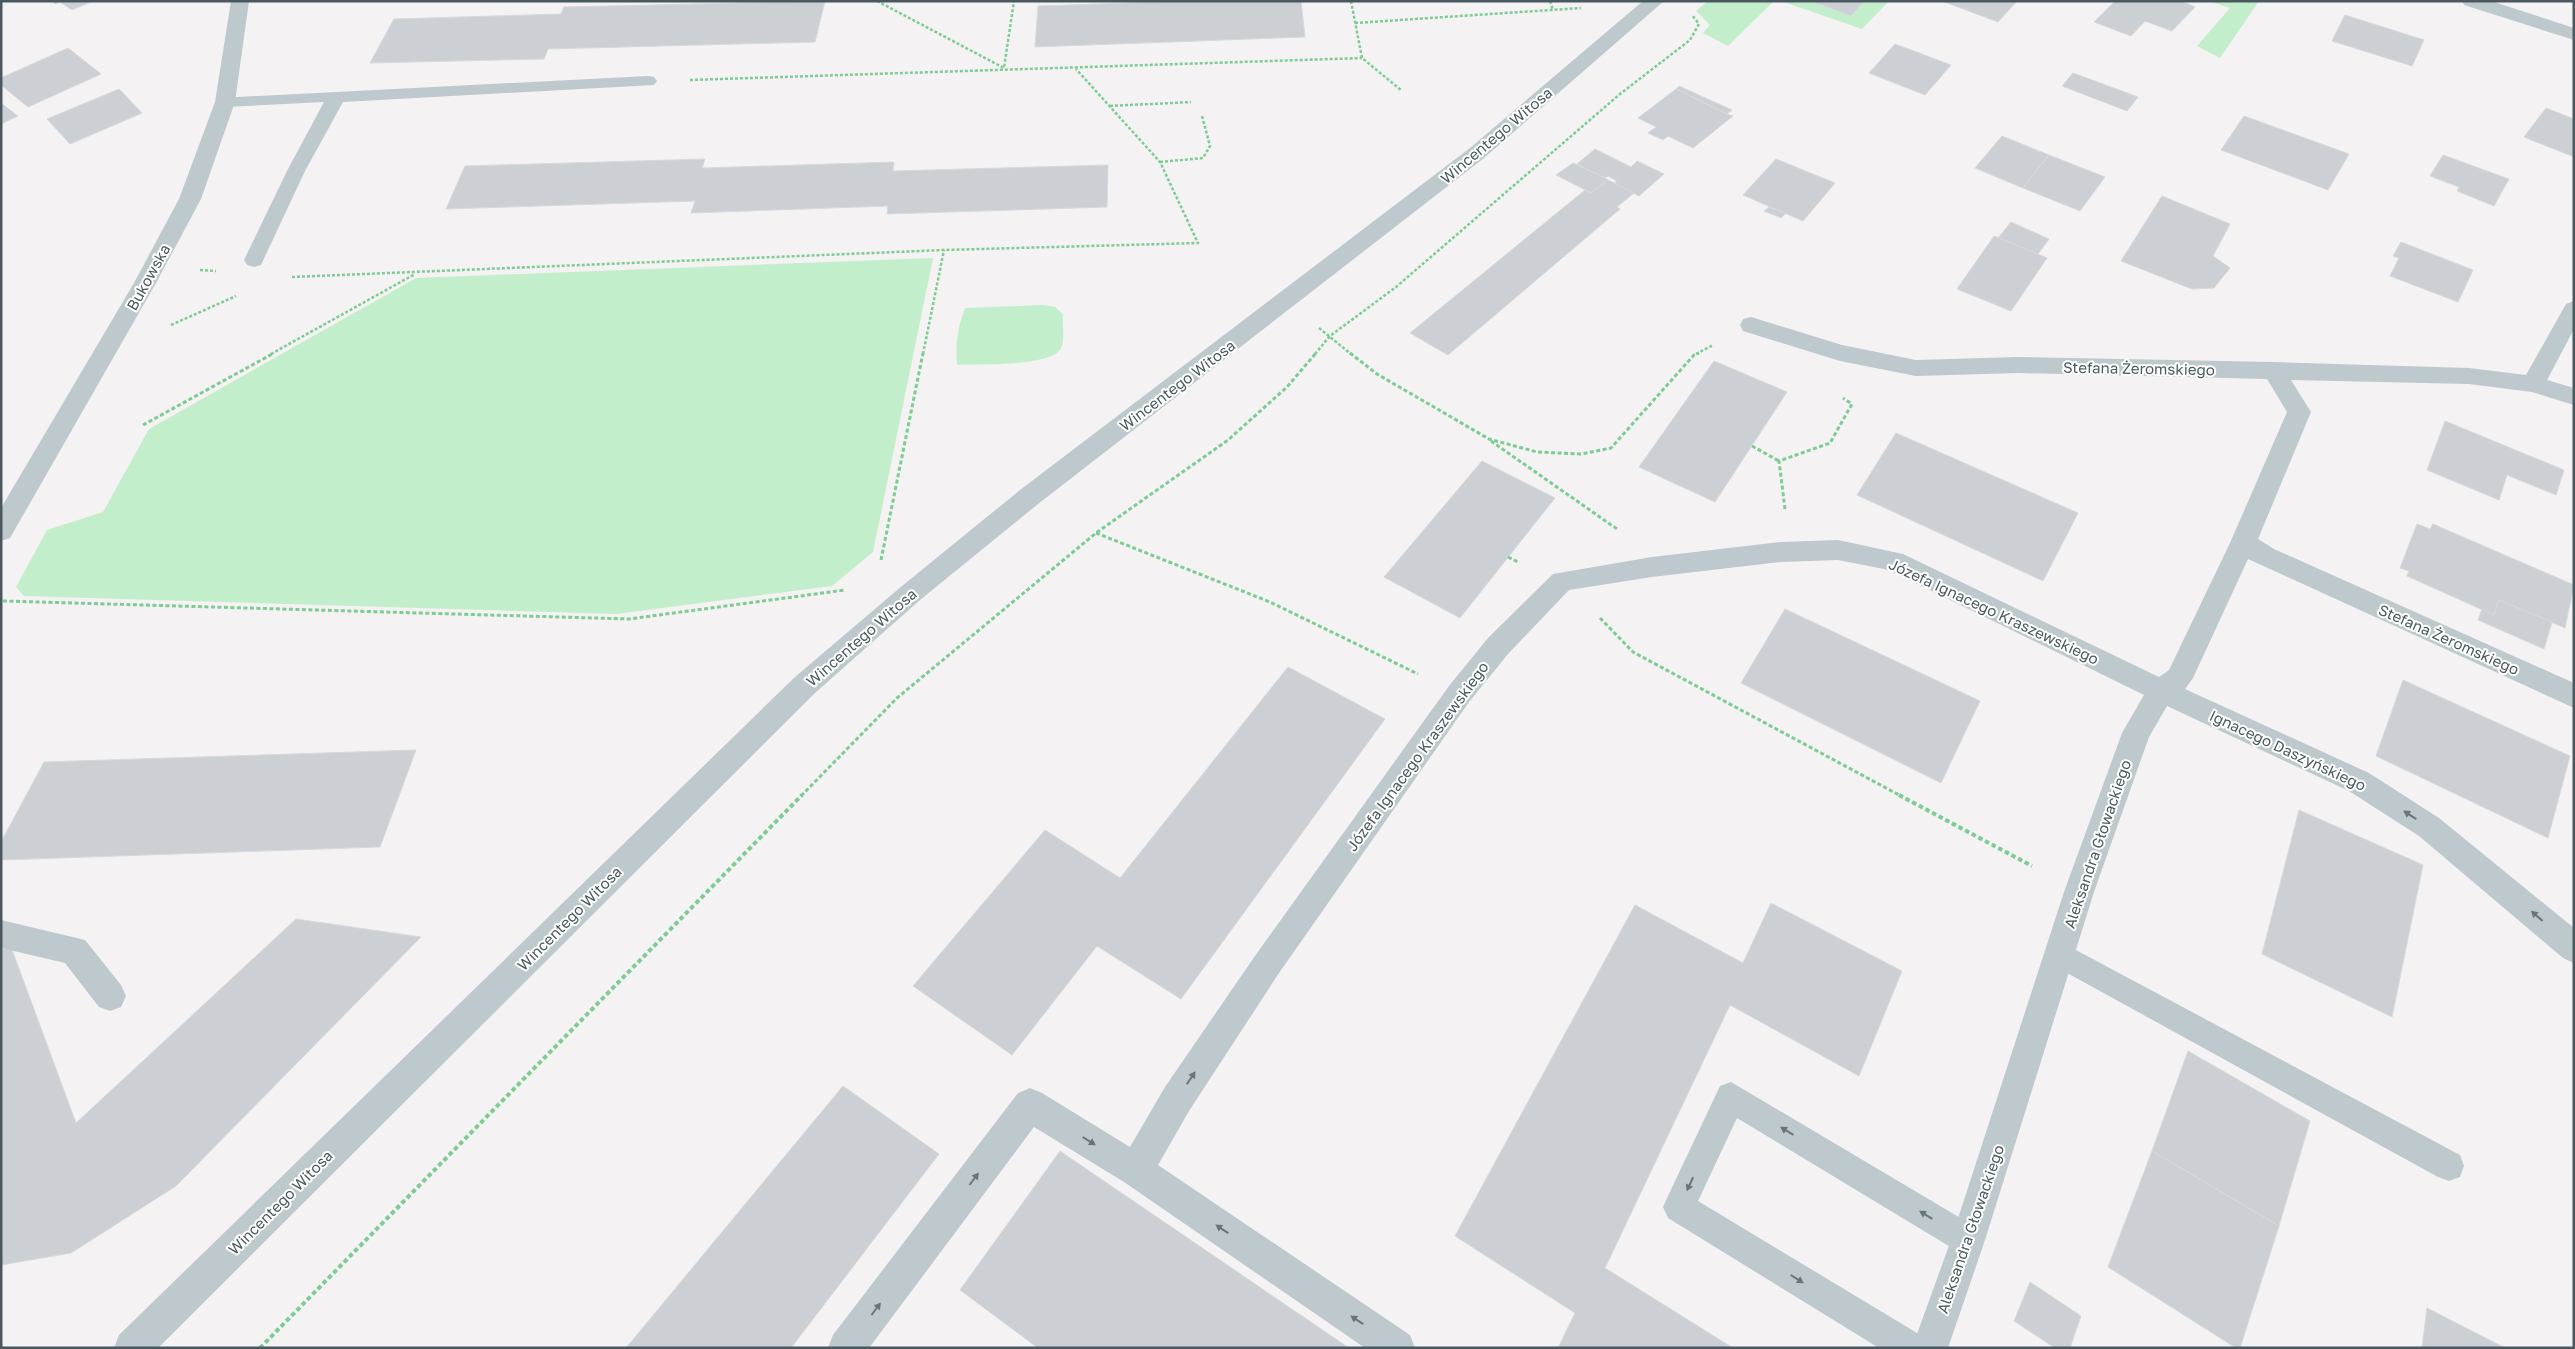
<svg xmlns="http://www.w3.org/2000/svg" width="2575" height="1349" viewBox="0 0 2575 1349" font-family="'Golos Text',sans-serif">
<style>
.green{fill:#c3eecb}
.building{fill:#ccd0d4;stroke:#d6d9dd}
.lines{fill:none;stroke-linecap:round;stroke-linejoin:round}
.path-far2{stroke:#7ccc94;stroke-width:2.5;stroke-dasharray:3 2;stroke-linecap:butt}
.path-far1{stroke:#7ccc94;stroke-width:3;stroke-dasharray:4 2.5;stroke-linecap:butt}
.path{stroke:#7ccc94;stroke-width:4;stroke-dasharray:4.5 3;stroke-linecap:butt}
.service{fill:#bec9cd;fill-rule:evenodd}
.minor{fill:#bec9cd;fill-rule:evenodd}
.tertiary{fill:#bec9cd;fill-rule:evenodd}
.oneway{fill:#67757a}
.labels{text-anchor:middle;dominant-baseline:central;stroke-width:4;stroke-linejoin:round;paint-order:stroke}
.street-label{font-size:15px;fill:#4a595f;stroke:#fff}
</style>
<rect width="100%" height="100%" fill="#f4f2f2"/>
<g class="green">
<polygon points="1708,1 1774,1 1728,46 1703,33 1710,25 1696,11"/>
<polygon points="1781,1 1889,1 1862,29"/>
<polygon points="2209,1 2259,1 2220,58 2197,46 2230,8"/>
<polygon points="933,258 873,552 832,586 616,614 24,596 16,587 47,530 103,512 149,429 416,278"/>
<path d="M 1043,305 L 1055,307 L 1063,314 C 1062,323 1065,340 1061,348 C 1053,367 976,364 957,365 C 955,346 958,326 965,308 Z"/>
</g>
<g class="building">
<polygon points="52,1 93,1 72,10 60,2 55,4"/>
<polygon points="825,1 815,42 548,49 544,59 370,63 394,19 561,14 564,7"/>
<polygon points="1188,1 1301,1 1305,37 1035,47 1038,6"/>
<polygon points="1861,1 1862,3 1851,16 1814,2"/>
<polygon points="1942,1 2017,1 1998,22"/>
<polygon points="2115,1 2181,1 2195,7 2172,31 2145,21 2131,36 2094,22"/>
<polygon points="2345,15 2424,40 2412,66 2332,41"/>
<polygon points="1895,44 1951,65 1925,95 1869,73"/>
<polygon points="68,48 101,74 28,107 1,85 1,78"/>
<polygon points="2073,73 2138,97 2127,111 2062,86"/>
<polygon points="1679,86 1732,110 1727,114 1676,89"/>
<polygon points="119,89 142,113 70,144 47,119"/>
<polygon points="1676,89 1727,114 1733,116 1693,148 1668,136 1663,140 1648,133 1656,127 1638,118"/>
<polygon points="1,103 18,116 1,124"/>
<polygon points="2546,108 2574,119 2574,157 2524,137"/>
<polygon points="2244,116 2349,154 2328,190 2221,150"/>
<polygon points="2002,136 2049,155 2023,188 1975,168"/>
<polygon points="1595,149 1631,167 1637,161 1664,174 1639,196 1614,183 1617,181 1608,176 1605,178 1577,164"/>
<polygon points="2049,155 2105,177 2080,211 2023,188"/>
<polygon points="2443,155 2509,179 2494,206 2457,191 2459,187 2430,176"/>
<polygon points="705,159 702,168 894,162 893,171 1108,165 1107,207 887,214 888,206 691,213 695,201 446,209 465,166"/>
<polygon points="1776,159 1835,183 1803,221 1743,195"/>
<polygon points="1573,163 1605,178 1608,180 1591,193 1556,175"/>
<polygon points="1608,180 1634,193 1617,207 1620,209 1448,355 1410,333 1585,190 1591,193"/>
<polygon points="2162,196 2230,224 2213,256 2230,268 2214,288 2192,289 2121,261"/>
<polygon points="1769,207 1786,213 1781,218 1764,211"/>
<polygon points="2011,222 2049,239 2038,254 1998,238"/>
<polygon points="1994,236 2047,258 2011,311 1957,289"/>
<polygon points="2401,242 2473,270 2458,302 2390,276 2399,258 2393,256"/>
<polygon points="1714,361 1787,392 1715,502 1639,467"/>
<polygon points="2445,421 2564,470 2556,495 2507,475 2499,500 2427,470"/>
<polygon points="1896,433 2078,513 2043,581 1857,495"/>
<polygon points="1482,461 1555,498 1460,618 1384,577"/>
<polygon points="2417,524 2430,529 2433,524 2574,585 2565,628 2499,600 2494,615 2407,576 2409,571 2400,568"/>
<polygon points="2499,600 2552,622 2544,649 2478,620 2482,609 2494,615"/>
<polygon points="1785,609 1980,701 1941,783 1741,683"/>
<polygon points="1288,667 1385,719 1181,999 1097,946 1012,1055 913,986 1045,830 1120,878"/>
<polygon points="2403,680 2570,756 2548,838 2376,756"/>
<polygon points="416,750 380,847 1,860 1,842 44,762"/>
<polygon points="2299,810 2423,865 2392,1017 2262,954"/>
<polygon points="1771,903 1902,971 1859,1076 1730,1005 1605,1268 1733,1348 1558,1348 1575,1313 1455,1236 1635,905 1743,963"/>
<polygon points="296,919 421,937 176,1186 71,1253 1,1265 1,950 11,947 76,1123"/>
<polygon points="2188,1051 2310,1121 2279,1226 2152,1151"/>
<polygon points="843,1086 939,1154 791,1348 626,1348"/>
<polygon points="1060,1151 1349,1348 1038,1348 960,1290"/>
<polygon points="2152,1151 2279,1226 2240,1348 2236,1348 2108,1267"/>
<polygon points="2030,1282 2081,1316 2070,1348 2055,1348 2014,1321"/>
<polygon points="2427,1308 2505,1348 2422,1348"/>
</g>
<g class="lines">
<g class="path-far2">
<polyline points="877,1 1004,68 1014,1"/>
<polyline points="1351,1 1362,58 1401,90"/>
<polyline points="1550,1 1553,10"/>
<polyline points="1355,23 1581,8"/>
<polyline points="690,80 1362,58"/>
<polyline points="1110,106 1191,102"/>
<polyline points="1160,162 1203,158 1210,146 1202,116"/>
<polyline points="200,270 216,271"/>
<polyline points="292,277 944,250 1198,243 1160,162 1076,69"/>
<polyline points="171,325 236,296"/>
<polyline points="1319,328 1351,354"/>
<polyline points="271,354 415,274"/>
<polyline points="923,354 944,250"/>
<polyline points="1315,354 1330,336 1396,287 1620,94 1690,40 1699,24 1692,15"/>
<polyline points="1696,354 1713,345"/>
</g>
<g class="path-far1">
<polyline points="1350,353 1377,374 1489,439 1537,452 1581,454 1611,448 1694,355 1699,353"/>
<polyline points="143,425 274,353"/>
<polyline points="1491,441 1617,529"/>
<polyline points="1752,446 1779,461"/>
<polyline points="1785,509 1779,461 1830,443 1852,404 1843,398"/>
<polyline points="1096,533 1270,602 1418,674"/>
<polyline points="1508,557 1518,562"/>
<polyline points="881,560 923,353"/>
<polyline points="3,601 629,619 845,590"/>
<polyline points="1600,618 1633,652 1901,796"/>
<polyline points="801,796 897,698 1096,533 1228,440 1287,387 1316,353"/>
</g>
<g class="path">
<polyline points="1899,795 2032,866"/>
<polyline points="260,1348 802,795"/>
</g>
<g class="service">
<polygon points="648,76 654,77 657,81 654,85 343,102 305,171 261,265 254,267 247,265 244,260 287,171 324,102 225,107 219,106 216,102 219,98"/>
<polygon points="2059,941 2460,1155 2464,1166 2460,1177 2449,1181 2438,1177 2049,963 2045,954 2049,945"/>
<polygon points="1731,1082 1979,1229 1984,1240 1979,1251 1968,1256 1957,1251 1737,1118 1698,1201 1922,1336 1926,1348 1879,1348 1668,1218 1663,1207 1668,1196 1720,1086"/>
</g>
<g class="minor">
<polygon points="1643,1 1664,1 1484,158 1038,504 920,600 815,693 158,1348 114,1348 119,1335 795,677 902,586 1020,490 1470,148"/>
<polygon points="2462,1 2491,1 2574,28 2574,40 2464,5"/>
<polygon points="2574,301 2574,329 2547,380 2574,388 2574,405 2532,392 2469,384 2291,380 2311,412 2258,539 2274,549 2574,683 2574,708 2248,559 2193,678 2185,689 2369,773 2439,818 2574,928 2574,963 2563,958 2419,836 2349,791 2167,706 2149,737 2094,892 1985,1240 1948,1348 1912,1348 1951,1240 2064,892 2122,733 2144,695 1889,570 1838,560 1781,562 1652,577 1569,590 1508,654 1469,702 1279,973 1189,1111 1158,1165 1410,1335 1415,1348 1365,1348 1124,1182 1034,1127 869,1348 828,1348 833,1335 1018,1093 1030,1088 1042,1093 1130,1147 1165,1087 1257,953 1449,686 1488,638 1553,574 1652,557 1781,542 1838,540 1903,554 2159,677 2169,670 2230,543 2287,412 2267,379 2018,373 1916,376 1840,361 1743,331 1740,325 1743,319 1751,317 1842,345 1916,360 2018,357 2273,362 2469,368 2526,375 2566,304"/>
<polygon points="1,920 85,940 121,985 126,996 121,1007 110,1011 99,1007 65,963 1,948"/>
</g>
<polygon class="tertiary" points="231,1 249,1 235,102 201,199 156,283 10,538 1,541 1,508 134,283 179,199 215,102"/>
</g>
<defs><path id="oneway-solid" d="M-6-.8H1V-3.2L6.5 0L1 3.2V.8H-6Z" transform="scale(1.25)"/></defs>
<g class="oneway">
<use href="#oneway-solid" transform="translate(2410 815) rotate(-147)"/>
<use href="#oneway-solid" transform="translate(2537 916) rotate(-139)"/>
<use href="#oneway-solid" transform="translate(1191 1078) rotate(-56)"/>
<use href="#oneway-solid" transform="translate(1787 1131) rotate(-149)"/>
<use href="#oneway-solid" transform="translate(1089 1141) rotate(32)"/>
<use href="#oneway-solid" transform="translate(974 1179) rotate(-53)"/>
<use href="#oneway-solid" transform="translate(1690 1184) rotate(115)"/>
<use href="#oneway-solid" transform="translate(1926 1215) rotate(-149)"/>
<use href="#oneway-solid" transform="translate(1222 1229) rotate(-146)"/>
<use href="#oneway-solid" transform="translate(1797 1279) rotate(32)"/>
<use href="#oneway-solid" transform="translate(876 1309) rotate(-53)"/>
<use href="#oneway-solid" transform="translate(1357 1320) rotate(-146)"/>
</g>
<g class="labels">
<g class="street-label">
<text transform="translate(1496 135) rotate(-40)">Wincentego Witosa</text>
<text transform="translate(148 277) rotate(-61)">Bukowska</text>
<text transform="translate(2139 368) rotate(1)">Stefana Żeromskiego</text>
<text transform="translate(1177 385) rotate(-37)">Wincentego Witosa</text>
<text transform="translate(1994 611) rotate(25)">Józefa Ignacego Kraszewskiego</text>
<text transform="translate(861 637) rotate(-41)">Wincentego Witosa</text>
<text transform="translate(2449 639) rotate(24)">Stefana Żeromskiego</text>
<text transform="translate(2288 750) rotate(25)">Ignacego Daszyńskiego</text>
<text transform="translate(1417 756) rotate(-54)">Józefa Ignacego Kraszewskiego</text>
<text transform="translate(2097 844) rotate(-71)">Aleksandra Głowackiego</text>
<text transform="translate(569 918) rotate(-45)">Wincentego Witosa</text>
<text transform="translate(280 1202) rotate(-45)">Wincentego Witosa</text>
<text transform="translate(1970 1229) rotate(-71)">Aleksandra Głowackiego</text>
</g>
</g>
<rect width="2575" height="1349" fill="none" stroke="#4a595f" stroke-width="5"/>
</svg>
